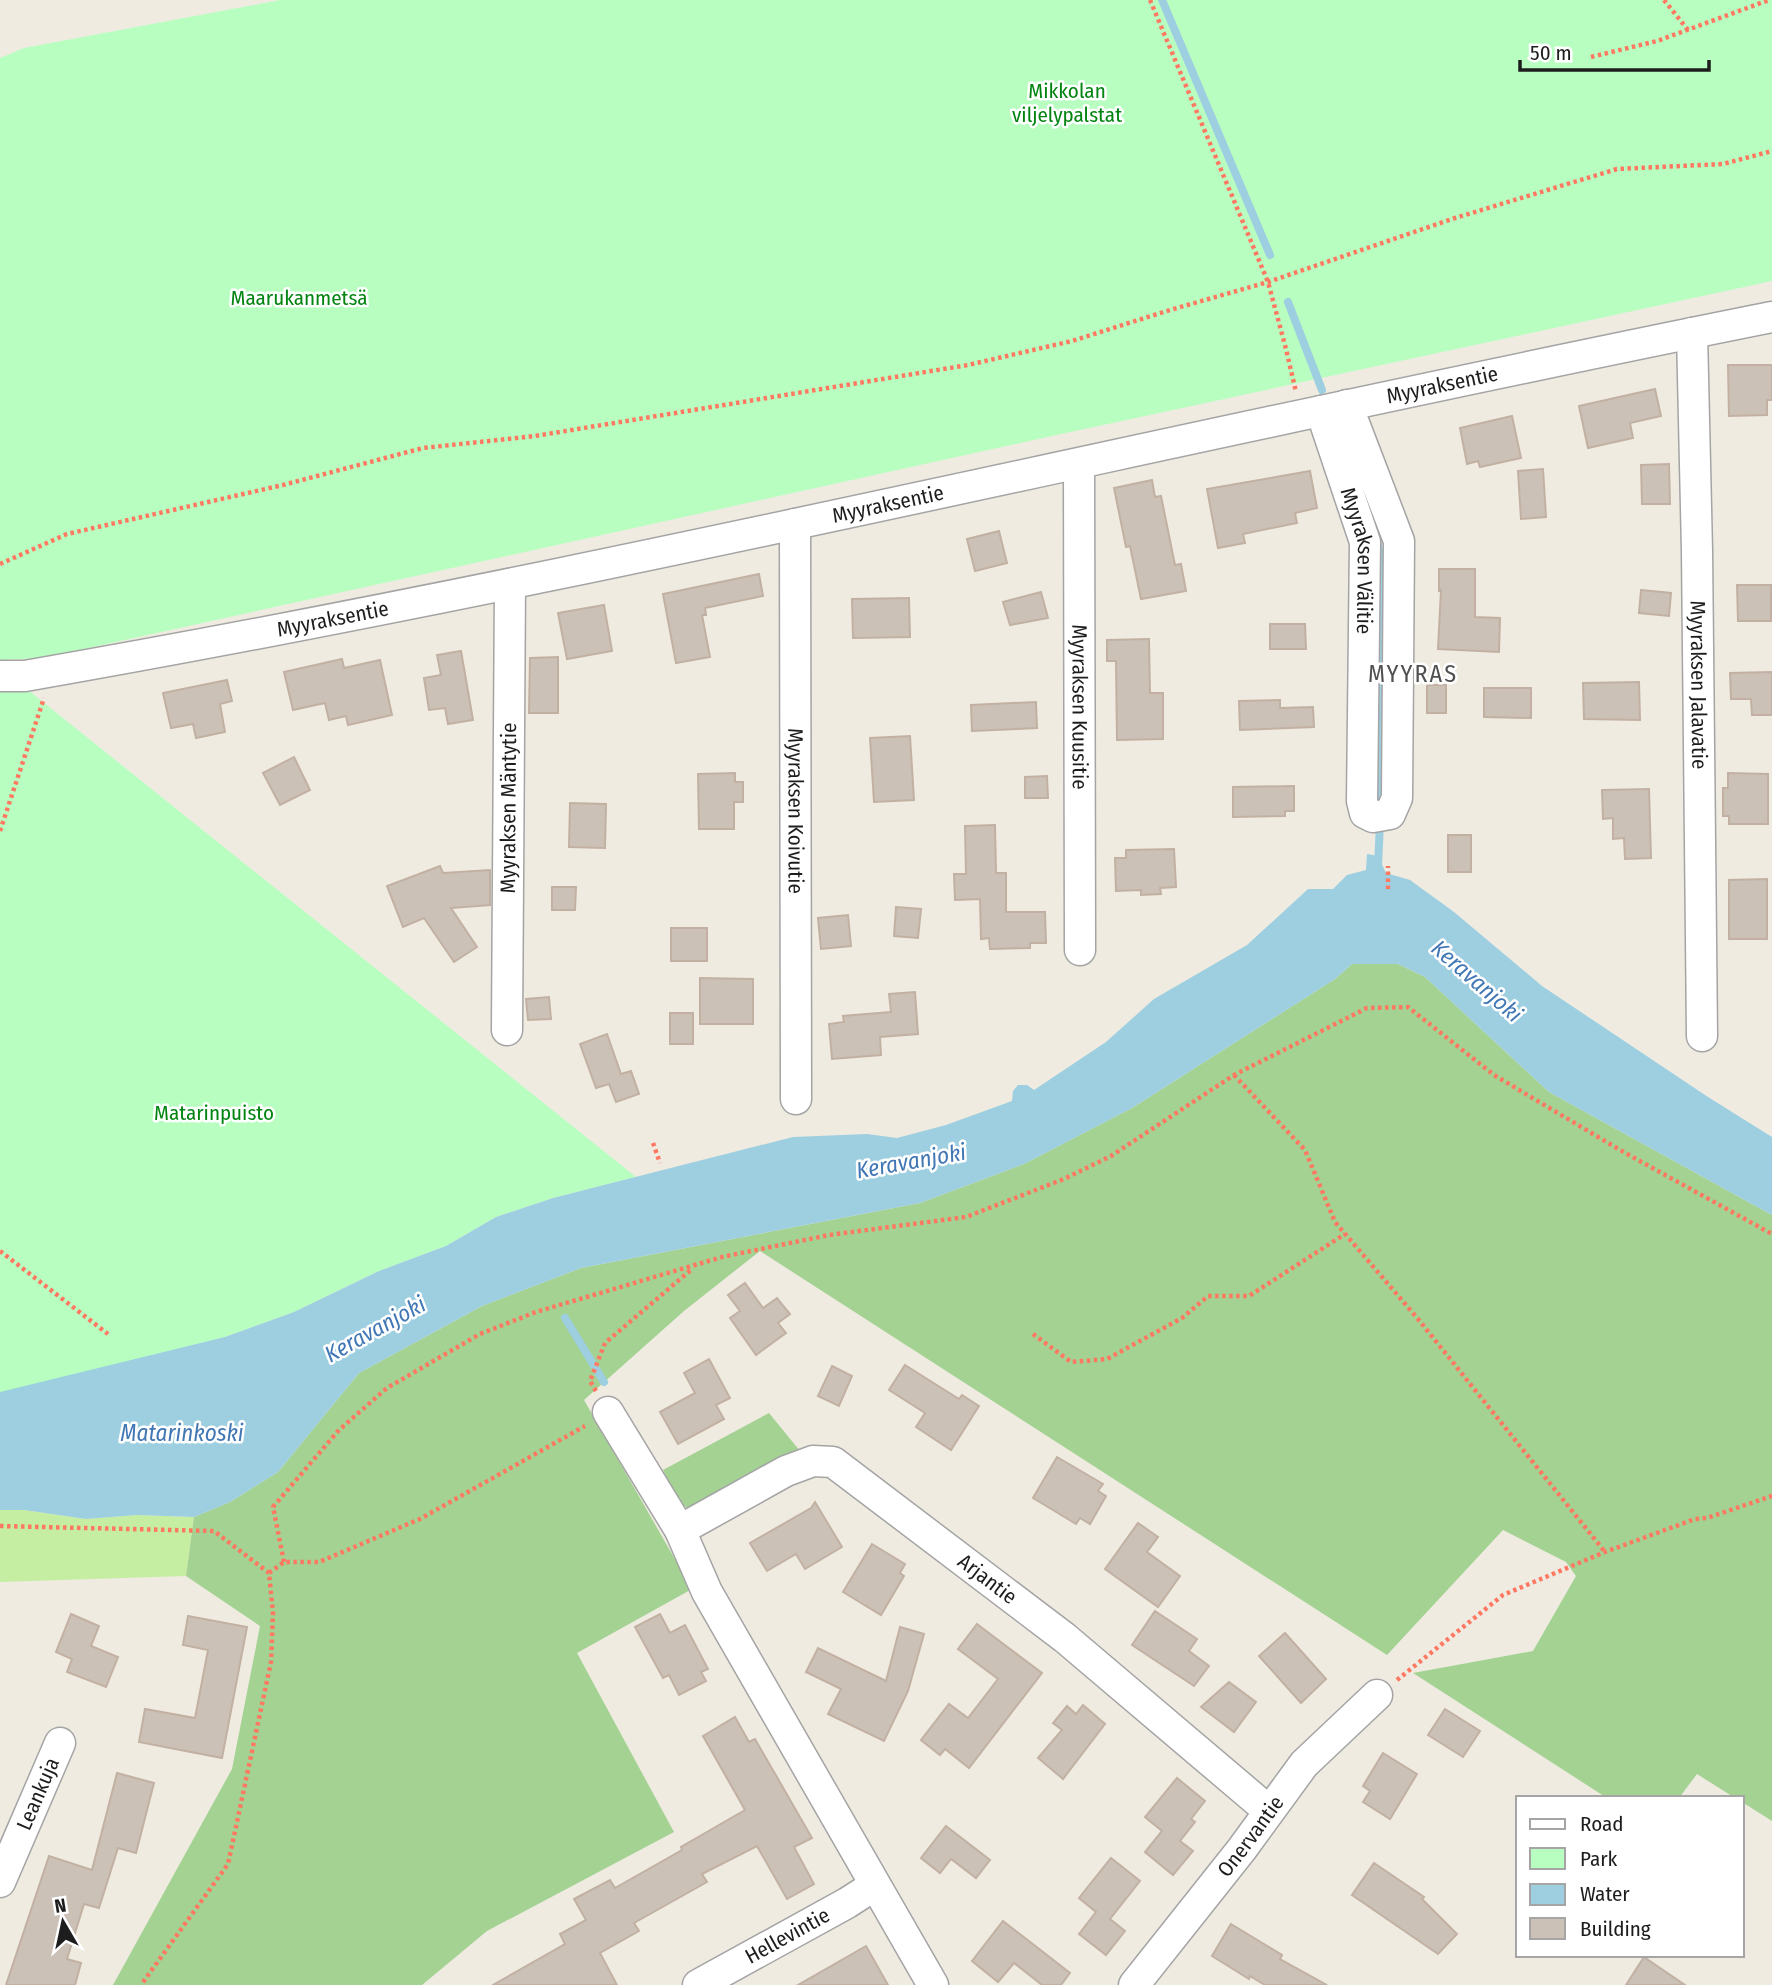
<svg xmlns="http://www.w3.org/2000/svg" width="1772" height="1985" viewBox="0 0 1772 1985" font-family="'Fira Sans Condensed',sans-serif">
<style>
.grass{fill:#c5eea2}
.forest{fill:#a3d292}
.park{fill:#b9fec1}
.water{fill:#9dcfe1}
.lines{fill:none;stroke-linecap:round;stroke-linejoin:round}
.stream{stroke:#9dcfe1;stroke-width:8}
.building{fill:#cbc1b7;stroke:#c2b1a2;stroke-width:2}
.street-casing{stroke:#a4a4a4;stroke-width:33}
.path{stroke:#ff7862;stroke-width:4.5;stroke-dasharray:3.5 3.5;stroke-linecap:butt}
.street{stroke:#fff;stroke-width:30}
.labels{text-anchor:middle;dominant-baseline:central;stroke-width:5;stroke-linejoin:round;paint-order:stroke}
.park-label{font-size:21px;fill:#028411;stroke:#fff}
.street-label{font-size:21px;fill:#1d1d1d;stroke:#fff}
.water-label{font-size:23px;font-style:italic;fill:#4177b4;stroke:#fff}
.quarter-label{font-size:24px;letter-spacing:2px;fill:#505050;stroke:#fff}
</style>
<rect width="100%" height="100%" fill="#efebe1"/>
<polygon class="grass" points="0,1510 24,1510 86,1519 137,1515 194,1517 186,1576 0,1582"/>
<g class="forest">
<polygon points="1352,964 1398,964 1425,977 1549,1092 1772,1215 1772,1821 1742,1802 1742,1798 1735,1798 1697,1774 1679,1798 1607,1798 1413,1673 1533,1651 1576,1576 1566,1562 1503,1530 1387,1655 760,1251 684,1311 584,1400 692,1589 577,1653 674,1832 487,1931 422,1985 113,1985 232,1769 260,1626 186,1576 194,1517 230,1502 278,1472 359,1373 482,1306 581,1268 920,1203 1024,1164 1132,1108 1335,979"/>
<polygon points="769,1413 800,1451 692,1510 679,1503 663,1470"/>
</g>
<g class="park">
<polygon points="280,0 1772,0 1772,281 1052,436 43,658 0,660 0,58 24,48"/>
<polygon points="23,686 636,1177 553,1198 496,1217 446,1246 379,1271 294,1312 225,1337 0,1393 0,687"/>
</g>
<polygon class="water" points="1367,854 1378,856 1386,873 1410,880 1454,912 1542,986 1708,1097 1772,1137 1772,1215 1549,1092 1425,977 1398,964 1352,964 1335,979 1132,1108 1024,1164 920,1203 581,1268 482,1306 359,1373 278,1472 230,1502 194,1517 137,1515 86,1519 24,1510 0,1510 0,1392 225,1337 294,1312 379,1271 446,1246 496,1217 553,1198 793,1137 867,1134 897,1138 946,1125 1012,1101 1013,1091 1018,1085 1027,1085 1034,1090 1106,1042 1154,999 1247,945 1308,889 1333,889 1347,875 1366,870"/>
<g class="lines">
<g class="stream">
<polyline points="1162,0 1270,255"/>
<polyline points="1288,302 1322,390"/>
<polyline points="1378,545 1380,554 1379,800"/>
<polyline points="1378,866 1380,823"/>
<polyline points="565,1318 604,1382"/>
</g>
</g>
<g class="building">
<polygon points="1728,365 1772,365 1772,400 1767,400 1767,415 1729,416"/>
<polygon points="1655,389 1661,416 1630,423 1633,438 1588,448 1579,406"/>
<polygon points="1512,416 1521,458 1480,467 1478,461 1467,464 1460,428"/>
<polygon points="1669,464 1670,504 1642,504 1641,465"/>
<polygon points="1543,469 1546,517 1521,519 1518,471"/>
<polygon points="1310,471 1317,508 1295,513 1297,523 1243,534 1245,543 1218,548 1207,489"/>
<polygon points="1152,480 1155,497 1161,496 1175,565 1181,564 1186,591 1141,599 1130,546 1126,547 1114,488"/>
<polygon points="999,531 1007,563 975,571 967,539"/>
<polygon points="1439,569 1475,569 1475,617 1500,618 1499,652 1438,649 1441,590 1439,591"/>
<polygon points="759,574 763,596 705,608 706,615 702,615 710,657 676,663 663,594"/>
<polygon points="1737,585 1771,585 1771,621 1738,621"/>
<polygon points="1641,590 1671,593 1669,616 1639,613"/>
<polygon points="1041,592 1048,618 1010,625 1003,602"/>
<polygon points="909,598 910,637 853,638 852,599"/>
<polygon points="604,605 612,651 567,659 558,613"/>
<polygon points="1270,624 1305,624 1306,649 1270,649"/>
<polygon points="1149,639 1150,693 1163,693 1163,739 1117,740 1116,661 1107,661 1107,640"/>
<polygon points="461,651 473,720 448,724 445,708 429,710 424,678 441,675 437,655"/>
<polygon points="558,657 558,713 529,713 530,658"/>
<polygon points="342,659 344,668 380,660 392,715 348,725 346,716 329,720 325,703 293,710 284,672"/>
<polygon points="1772,672 1772,715 1752,715 1751,699 1731,699 1730,673"/>
<polygon points="227,680 232,701 220,704 225,732 196,738 193,724 171,728 163,693"/>
<polygon points="1639,682 1640,720 1584,719 1583,683"/>
<rect x="1427" y="685" width="19" height="28"/>
<polygon points="1484,688 1531,688 1531,718 1484,717"/>
<polygon points="1280,700 1280,708 1313,707 1314,727 1240,730 1239,701"/>
<polygon points="1036,702 1037,728 972,731 971,705"/>
<polygon points="910,736 914,800 874,802 870,738"/>
<polygon points="294,757 310,790 280,805 263,773"/>
<polygon points="735,773 735,782 743,782 743,802 734,802 734,829 699,829 698,774"/>
<polygon points="1728,773 1768,774 1768,824 1729,824 1729,816 1723,816 1723,788 1728,788"/>
<polygon points="1047,776 1048,798 1025,798 1025,777"/>
<polygon points="1294,786 1294,811 1285,811 1285,816 1233,817 1233,787"/>
<polygon points="1649,789 1651,858 1625,859 1624,838 1613,839 1613,818 1603,819 1602,790"/>
<polygon points="570,803 606,804 605,848 569,847"/>
<polygon points="995,825 996,873 1006,873 1006,912 1045,912 1046,943 1030,943 1030,948 990,949 989,938 981,939 980,899 955,900 954,874 966,874 965,826"/>
<rect x="1448" y="835" width="23" height="37"/>
<polygon points="1174,849 1176,887 1160,888 1161,894 1141,895 1141,890 1116,891 1115,858 1126,858 1126,850"/>
<polygon points="440,866 443,873 490,870 490,905 451,908 477,947 454,962 424,918 403,927 387,886"/>
<polygon points="1767,879 1767,939 1729,939 1729,880"/>
<polygon points="552,887 576,887 575,910 552,910"/>
<polygon points="896,907 921,909 918,938 894,936"/>
<polygon points="848,915 851,946 821,949 818,918"/>
<rect x="671" y="928" width="36" height="33"/>
<polygon points="700,978 753,979 753,1024 700,1024"/>
<polygon points="915,992 918,1034 880,1037 881,1055 832,1059 829,1024 844,1022 843,1016 891,1012 889,994"/>
<polygon points="549,997 551,1019 528,1020 526,999"/>
<rect x="670" y="1013" width="23" height="31"/>
<polygon points="607,1034 621,1074 631,1071 639,1094 616,1102 609,1084 596,1088 580,1044"/>
<polygon points="745,1283 763,1308 777,1298 790,1314 778,1323 786,1333 756,1355 730,1318 740,1311 728,1295"/>
<polygon points="709,1359 730,1398 716,1405 724,1419 678,1444 660,1412 695,1393 684,1373"/>
<polygon points="905,1365 959,1399 962,1395 979,1406 951,1450 916,1427 925,1413 889,1390"/>
<polygon points="832,1366 852,1376 839,1406 818,1396"/>
<polygon points="1057,1457 1103,1484 1098,1491 1106,1496 1090,1524 1080,1518 1076,1524 1033,1498"/>
<polygon points="815,1502 842,1547 805,1569 796,1554 767,1571 750,1543 811,1508"/>
<polygon points="1138,1523 1158,1537 1147,1552 1180,1576 1158,1607 1105,1569"/>
<polygon points="872,1544 905,1564 900,1573 904,1576 881,1615 843,1592"/>
<polygon points="1155,1611 1197,1639 1189,1651 1209,1666 1194,1686 1132,1645"/>
<polygon points="71,1614 99,1626 91,1646 118,1657 106,1687 67,1672 72,1659 56,1652"/>
<polygon points="660,1614 670,1633 685,1625 708,1669 701,1672 706,1681 679,1695 669,1675 663,1678 635,1627"/>
<polygon points="188,1616 247,1627 222,1758 139,1742 145,1709 195,1718 208,1650 183,1645"/>
<polygon points="977,1624 1042,1673 969,1768 945,1749 940,1755 921,1740 949,1704 968,1718 998,1679 958,1649"/>
<polygon points="900,1627 924,1634 908,1691 884,1741 828,1714 841,1689 806,1672 818,1648 886,1681"/>
<polygon points="1285,1633 1326,1679 1301,1703 1259,1656"/>
<polygon points="1229,1682 1256,1702 1234,1732 1201,1707"/>
<polygon points="1083,1705 1105,1724 1063,1779 1038,1758 1062,1730 1053,1723 1067,1706 1076,1714"/>
<polygon points="1445,1709 1480,1731 1463,1757 1428,1735"/>
<polygon points="735,1717 749,1742 755,1739 812,1838 794,1847 814,1884 787,1899 757,1846 702,1874 707,1882 634,1923 639,1931 600,1953 617,1985 493,1985 565,1944 560,1934 586,1920 574,1899 610,1880 615,1888 682,1850 681,1847 745,1810 703,1736"/>
<polygon points="1383,1753 1417,1774 1390,1819 1363,1802 1370,1791 1363,1786"/>
<polygon points="117,1773 154,1783 136,1853 118,1848 99,1908 84,1904 67,1959 81,1963 75,1985 6,1985 49,1856 92,1870"/>
<polygon points="1177,1778 1205,1801 1191,1819 1195,1822 1180,1841 1193,1851 1173,1875 1145,1852 1162,1831 1145,1817"/>
<polygon points="946,1826 990,1860 976,1878 951,1859 940,1873 921,1858"/>
<polygon points="1111,1858 1140,1881 1110,1919 1125,1931 1106,1955 1079,1934 1096,1912 1079,1898"/>
<polygon points="1374,1863 1424,1897 1422,1899 1457,1934 1438,1954 1352,1895"/>
<polygon points="1003,1921 1070,1973 1061,1985 1042,1985 1014,1963 998,1982 972,1961"/>
<polygon points="1231,1924 1282,1955 1280,1959 1327,1985 1265,1985 1250,1976 1249,1979 1212,1956"/>
<polygon points="866,1946 888,1985 798,1985"/>
<polygon points="1644,1957 1685,1985 1626,1985"/>
</g>
<g class="lines">
<defs>
<g id="street">
<path id="s1" d="M 1692,333 L 1697,551 L 1702,1036"/>
<path id="s2" d="M 1321,411 L 1365,542 L 1362,801 L 1365,813 L 1373,817 L 1390,814 L 1397,798 L 1399,541 L 1347,405"/>
<path id="s3" d="M 1079,464 L 1080,950"/>
<path id="s4" d="M 795,524 L 796,1099"/>
<path id="s5" d="M 0,676 L 25,676 C 611,574 1189,433 1772,317"/>
<path id="s6" d="M 507,1030 L 510,584"/>
<polyline points="608,1412 680,1530 707,1592 933,1985"/>
<path id="s7" d="M 680,1530 L 786,1471 L 813,1461 L 833,1462 L 1065,1638 L 1269,1811"/>
<path id="s8" d="M 0,1882 L 60,1743"/>
<path id="s9" d="M 698,1985 L 847,1903 L 875,1885"/>
<path id="s10" d="M 1134,1985 L 1242,1849 L 1304,1764 L 1377,1695"/>
</g>
</defs>
<use href="#street" class="street-casing"/>
<g class="path">
<polyline points="1150,0 1268,282 1286,349 1296,392"/>
<polyline points="1664,0 1688,30"/>
<polyline points="1591,57 1657,41 1769,0"/>
<polyline points="0,564 67,534 283,485 423,448 535,436 968,365 1072,341 1170,310 1268,282 1455,218 1617,169 1723,164 1772,151"/>
<polyline points="0,831 44,698"/>
<polyline points="1388,889 1388,866"/>
<polyline points="1234,1075 1305,1150 1335,1222 1418,1319 1605,1552"/>
<polyline points="653,1143 660,1163"/>
<polyline points="0,1251 108,1334"/>
<polyline points="1033,1334 1071,1362 1107,1359 1182,1318 1208,1296 1249,1296 1345,1234"/>
<polyline points="596,1391 590,1381 605,1343 692,1269"/>
<polyline points="0,1526 214,1531 269,1573 273,1613 271,1662 228,1864 141,1985"/>
<polyline points="284,1562 273,1507 339,1430 387,1388 480,1334 536,1312 722,1257 829,1235 966,1217 1064,1179 1111,1156 1234,1075 1367,1008 1408,1007 1494,1075 1620,1150 1772,1234"/>
<polyline points="269,1573 284,1562 319,1562 420,1519 585,1426"/>
<polyline points="1397,1680 1503,1595 1605,1552 1695,1519 1707,1518 1772,1496"/>
</g>
<use href="#street" class="street"/>
</g>
<g class="labels">
<g class="park-label">
<text x="1067" y="91">Mikkolan<tspan x="1067" dy="24">viljelypalstat</tspan></text>
<text x="299" y="298">Maarukanmetsä</text>
<text x="214" y="1113">Matarinpuisto</text>
</g>
<g class="street-label">
<text stroke="none"><textPath href="#s5" startOffset="1472">Myyraksentie</textPath></text>
<text stroke="none"><textPath href="#s5" startOffset="905">Myyraksentie</textPath></text>
<text stroke="none"><textPath href="#s2" startOffset="156">Myyraksen Välitie</textPath></text>
<text stroke="none"><textPath href="#s5" startOffset="338">Myyraksentie</textPath></text>
<text stroke="none"><textPath href="#s1" startOffset="352">Myyraksen Jalavatie</textPath></text>
<text stroke="none"><textPath href="#s3" startOffset="243">Myyraksen Kuusitie</textPath></text>
<text stroke="none"><textPath href="#s6" startOffset="222">Myyraksen Mäntytie</textPath></text>
<text stroke="none"><textPath href="#s4" startOffset="287">Myyraksen Koivutie</textPath></text>
<text stroke="none"><textPath href="#s7" startOffset="364">Arjantie</textPath></text>
<text stroke="none"><textPath href="#s8" startOffset="96">Leankuja</textPath></text>
<text stroke="none"><textPath href="#s10" startOffset="189">Onervantie</textPath></text>
<text stroke="none"><textPath href="#s9" startOffset="102">Hellevintie</textPath></text>
</g>
<g class="water-label">
<text transform="translate(1477 981) rotate(41)">Keravanjoki</text>
<text transform="translate(911 1161) rotate(-10)">Keravanjoki</text>
<text transform="translate(375 1329) rotate(-29)">Keravanjoki</text>
<text x="182" y="1433">Matarinkoski</text>
</g>
<g class="quarter-label">
<text x="1413" y="674">MYYRAS</text>
</g>
</g>
<rect x="1516" y="1796" width="228" height="161" fill="#ffffff" stroke="#a5a5a5" stroke-width="2"/>
<rect x="1530" y="1819" width="35" height="10" fill="#ffffff" stroke="#a5a5a5" stroke-width="2"/>
<text x="1580" y="1831" font-size="21" fill="#1d1d1d">Road</text>
<rect x="1530" y="1848" width="35" height="21" fill="#b9fec1" stroke="#a5a5a5" stroke-width="2"/>
<text x="1580" y="1866" font-size="21" fill="#1d1d1d">Park</text>
<rect x="1530" y="1884" width="35" height="21" fill="#9dcfe1" stroke="#a5a5a5" stroke-width="2"/>
<text x="1580" y="1901" font-size="21" fill="#1d1d1d">Water</text>
<rect x="1530" y="1918" width="35" height="21" fill="#cbc1b7" stroke="#a5a5a5" stroke-width="2"/>
<text x="1580" y="1936" font-size="21" fill="#1d1d1d">Building</text>
<g transform="translate(63 1922) rotate(351)" stroke="#ffffff" stroke-width="5" paint-order="stroke">
<path d="M0-5L12 26L0 18L-12 26Z" fill="#1d1d1d"/>
<text y="-10" font-size="19" font-weight="bold" text-anchor="middle" fill="#1d1d1d">N</text>
</g>
<path d="M1520 60v10h189v-10" fill="none" stroke="#1d1d1d" stroke-width="3.5"/>
<text x="1530" y="60" font-size="21" fill="#1d1d1d" stroke="#ffffff" stroke-width="5" paint-order="stroke">50 m</text>
</svg>
